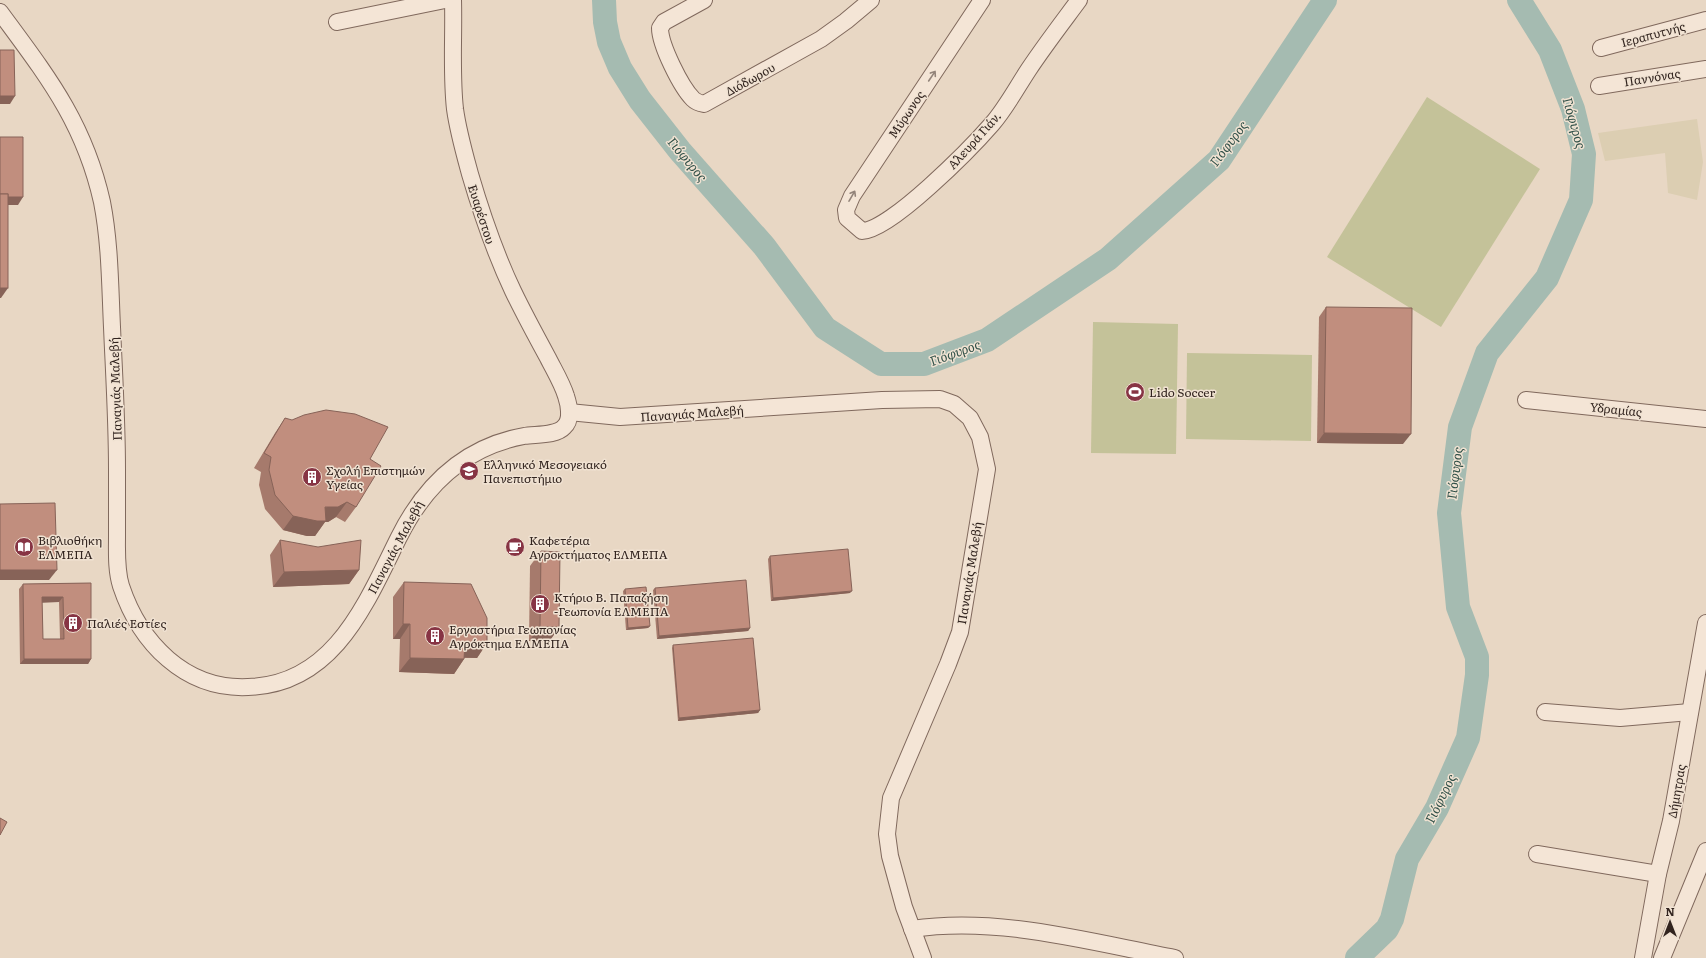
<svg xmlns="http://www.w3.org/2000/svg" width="1706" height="958" viewBox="0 0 1706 958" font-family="Literata,serif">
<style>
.farmland{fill:#dcceb2}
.green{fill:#c4c299}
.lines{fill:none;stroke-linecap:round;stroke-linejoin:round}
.river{stroke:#a5bbb1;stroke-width:24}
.minor-casing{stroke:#80695d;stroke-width:18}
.minor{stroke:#f4e5d6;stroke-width:16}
.wall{fill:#a67a6c;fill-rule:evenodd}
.shaded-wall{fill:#876358}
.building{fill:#c18e7e;stroke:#876358;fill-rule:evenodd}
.oneway{stroke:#93847a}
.labels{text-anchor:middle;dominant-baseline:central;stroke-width:3;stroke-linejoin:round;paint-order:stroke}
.street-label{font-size:12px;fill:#32241f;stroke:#f0e2d2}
.poi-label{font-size:12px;fill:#32241f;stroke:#f0e2d2;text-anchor:start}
.water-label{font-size:13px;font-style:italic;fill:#305048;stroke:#f0e2d2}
</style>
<rect width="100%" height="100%" fill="#e8d7c4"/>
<polygon class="farmland" points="1697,119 1703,162 1697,200 1668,193 1665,153 1605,161 1598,133"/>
<g class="green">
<polygon points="1427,97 1540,169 1441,327 1327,257"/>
<polygon points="1093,322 1178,324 1176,454 1091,453"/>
<polygon points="1187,353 1312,355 1311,441 1186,439"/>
</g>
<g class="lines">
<g class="river">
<polyline points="604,0 605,22 609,42 620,68 640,100 680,151 764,246 825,328 881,364 924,364 987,340 1108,259 1219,160 1325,0"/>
<polyline points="1357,958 1387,929 1392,919 1407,859 1437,808 1468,738 1477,675 1477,657 1458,607 1449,513 1460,427 1487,353 1547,278 1581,200 1584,154 1573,109 1550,50 1519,0"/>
</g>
<defs>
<g id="minor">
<path d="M 704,0 L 664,22 L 660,28 C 660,45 681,87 693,99 C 696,102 699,103 704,104 L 821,39 L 846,21 L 871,0"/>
<path d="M 982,0 L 852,196 L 846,210 L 847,218 L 862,231 C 890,231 972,147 992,124 C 1006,108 1017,87 1029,69 C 1045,45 1062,23 1079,0"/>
<path d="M 0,12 C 47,76 84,122 102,202 C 110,243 110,285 112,327 C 114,374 117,421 117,469 C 117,491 117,513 117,536 C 117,552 116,570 121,586 C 140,643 185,690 248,687 C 334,685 366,603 399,537 C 425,485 464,447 524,436 C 535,434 556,436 564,427 C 572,420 569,405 566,396 C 562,383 554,370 548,358 C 536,336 524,314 513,291 C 495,253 482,215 470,174 C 464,152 458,131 455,109 C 451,73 454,36 453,0"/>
<polyline points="337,22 445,0"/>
<polyline points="1601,48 1706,20"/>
<polyline points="1599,86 1706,69"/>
<polyline points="1526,400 1706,419"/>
<polyline points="569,412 620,417 882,400 940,399 954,404 970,418 980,437 987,469 960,632 948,664 891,798 887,834 890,856 904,907 923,958"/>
<polyline points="1545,712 1620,718 1690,712"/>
<polyline points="1537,854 1658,874"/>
<path d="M 912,929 C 999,916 1090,942 1175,958"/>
<polyline points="1643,958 1658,874 1671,821 1706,623"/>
<polyline points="1662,958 1706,851"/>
</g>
</defs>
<use href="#minor" class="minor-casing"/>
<use href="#minor" class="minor"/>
</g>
<g class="wall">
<polygon points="1326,307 1403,444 1317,443 1319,317"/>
<polygon points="285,418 370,459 356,507 345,522 336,517 328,522 325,522 315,536 307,536 283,530 265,509 259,485 261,472 254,468 275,433"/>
<polygon points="280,540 359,570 349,584 273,587 270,555"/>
<polygon points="541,551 559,627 549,642 529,641 530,566"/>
<polygon points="770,556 850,593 771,601 768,559"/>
<polygon points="404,582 487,643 477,658 464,658 464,659 454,674 399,672 400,639 393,639 393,597"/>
<path d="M 91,583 L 91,659 L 88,664 L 20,664 L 19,589 L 23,584 ZM 42,602 L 59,602 L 60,639 L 43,639 Z"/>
<polygon points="655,588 750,628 748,631 657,639 653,590"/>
<polygon points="625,589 650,626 648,628 626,630 623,591"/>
<polygon points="673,645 760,710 758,713 678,721 672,648"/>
</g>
<g class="shaded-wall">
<polygon points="0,96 15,96 10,104 0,104"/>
<polygon points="0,197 23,197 18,205 0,205"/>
<polygon points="0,288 8,288 1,298 0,298"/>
<polygon points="1324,433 1411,434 1403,444 1317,443"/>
<polygon points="347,502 336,517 328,522 325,522 315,536 307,536 283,530 293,516"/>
<polygon points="0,570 57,570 49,580 0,580"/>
<polygon points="359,570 349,584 273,587 284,572"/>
<polygon points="852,591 850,593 771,601 773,598"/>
<polygon points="42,597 63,597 59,602 38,603"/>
<polygon points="403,624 410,624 400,639 393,639"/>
<polygon points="650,626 648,628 626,630 628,628"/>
<polygon points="540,627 559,627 549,642 529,641"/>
<polygon points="750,628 748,631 657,639 659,636"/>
<polygon points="465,643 487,643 477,658 454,657"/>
<polygon points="410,658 464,659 454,674 399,672"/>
<polygon points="24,659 91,659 88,664 20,664"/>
<polygon points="760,710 758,713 678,721 679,718"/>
</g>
<g class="building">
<polygon points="0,50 14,50 15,96 0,96"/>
<polygon points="0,137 23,137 23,197 8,197 8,194 0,194"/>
<rect x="0" y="194" width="8" height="94"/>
<polygon points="1326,307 1412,308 1411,434 1324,433"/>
<polygon points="326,410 355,414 388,427 370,459 381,466 356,507 347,502 338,507 325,507 326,521 317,521 293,516 275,495 269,470 271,457 264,453 285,418 292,420 304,415"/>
<polygon points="55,503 57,570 0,570 0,504"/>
<polygon points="280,540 318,547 361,540 359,570 284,572"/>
<polygon points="848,549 852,591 773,598 770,556"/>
<polygon points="541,551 560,552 559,627 540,627"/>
<polygon points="746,580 750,628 659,636 655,588"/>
<polygon points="404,582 471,584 487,618 487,643 465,643 464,659 410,658 410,624 403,624"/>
<path d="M 91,583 L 91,659 L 24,659 L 23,584 ZM 42,597 L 63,597 L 64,639 L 43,639 Z"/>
<polygon points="646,587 650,626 628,628 625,589"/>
<polygon points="753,638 760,710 679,718 673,645"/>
<polygon points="0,818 7,822 0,835"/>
</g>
<defs><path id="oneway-shaft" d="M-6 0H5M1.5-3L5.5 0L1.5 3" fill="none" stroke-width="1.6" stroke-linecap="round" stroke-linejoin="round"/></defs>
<g class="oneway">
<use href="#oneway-shaft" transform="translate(932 76) rotate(-56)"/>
<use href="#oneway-shaft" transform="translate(852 196) rotate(-60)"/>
</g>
<defs>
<symbol id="stadium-disc" viewBox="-11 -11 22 22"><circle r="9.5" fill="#873444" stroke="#f0e2d2"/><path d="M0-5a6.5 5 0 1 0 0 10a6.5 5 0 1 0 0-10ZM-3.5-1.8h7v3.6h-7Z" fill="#fff"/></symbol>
<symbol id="university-disc" viewBox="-11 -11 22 22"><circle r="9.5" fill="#873444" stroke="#f0e2d2"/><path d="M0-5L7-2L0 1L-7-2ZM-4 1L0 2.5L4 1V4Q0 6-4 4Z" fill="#fff"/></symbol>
<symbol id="building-disc" viewBox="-11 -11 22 22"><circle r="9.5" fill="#873444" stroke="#f0e2d2"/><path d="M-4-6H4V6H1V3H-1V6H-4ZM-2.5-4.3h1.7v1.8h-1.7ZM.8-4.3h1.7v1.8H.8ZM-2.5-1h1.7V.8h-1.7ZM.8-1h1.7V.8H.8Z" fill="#fff"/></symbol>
<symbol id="library-disc" viewBox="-11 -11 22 22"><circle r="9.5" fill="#873444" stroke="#f0e2d2"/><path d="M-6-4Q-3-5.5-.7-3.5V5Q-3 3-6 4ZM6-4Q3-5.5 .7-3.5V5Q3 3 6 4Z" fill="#fff"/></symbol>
<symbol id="cafe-disc" viewBox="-11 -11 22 22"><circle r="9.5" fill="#873444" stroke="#f0e2d2"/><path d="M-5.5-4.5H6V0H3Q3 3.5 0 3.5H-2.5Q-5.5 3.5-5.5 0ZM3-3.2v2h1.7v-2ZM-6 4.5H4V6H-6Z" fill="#fff"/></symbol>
</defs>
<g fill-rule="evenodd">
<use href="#stadium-disc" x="1124" y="381" width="22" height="22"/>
<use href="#university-disc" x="458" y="460" width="22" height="22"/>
<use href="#building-disc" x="301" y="466" width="22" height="22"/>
<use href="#library-disc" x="13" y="536" width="22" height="22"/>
<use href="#cafe-disc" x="504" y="536" width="22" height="22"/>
<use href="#building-disc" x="529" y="593" width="22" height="22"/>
<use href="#building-disc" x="62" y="612" width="22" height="22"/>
<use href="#building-disc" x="424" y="625" width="22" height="22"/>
</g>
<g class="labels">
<g class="street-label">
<text transform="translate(1653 34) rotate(-15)">Ιεραπυτνής</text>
<text transform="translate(1652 77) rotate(-9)">Παννόνας</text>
<text transform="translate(750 79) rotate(-29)">Διόδωρου</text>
<text transform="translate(906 114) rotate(-56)">Μύρωνος</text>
<text transform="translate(974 140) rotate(-48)">Αλευρά Γιάν.</text>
<text transform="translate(482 214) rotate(72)">Ευαρέστου</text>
<text transform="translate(115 389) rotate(-92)">Παναγιάς Μαλεβή</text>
<text transform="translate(1616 409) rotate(6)">Υδραμίας</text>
<text transform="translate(692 413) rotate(-4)">Παναγιάς Μαλεβή</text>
<text transform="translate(395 547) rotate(-62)">Παναγιάς Μαλεβή</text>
<text transform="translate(969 573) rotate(-81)">Παναγιάς Μαλεβή</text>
<text transform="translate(1676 791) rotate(-80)">Δήμητρας</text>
</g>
<g class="poi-label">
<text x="1149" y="392">Lido Soccer</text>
<text x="483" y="464">Ελληνικό Μεσογειακό<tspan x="483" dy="14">Πανεπιστήμιο</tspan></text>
<text x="326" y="470">Σχολή Επιστημών<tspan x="326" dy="14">Υγείας</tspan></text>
<text x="38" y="540">Βιβλιοθήκη<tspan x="38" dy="14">ΕΛΜΕΠΑ</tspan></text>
<text x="529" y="540">Καφετέρια<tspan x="529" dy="14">Αγροκτήματος ΕΛΜΕΠΑ</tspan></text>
<text x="554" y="597">Κτήριο Β. Παπαζήση<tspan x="554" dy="14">-Γεωπονία ΕΛΜΕΠΑ</tspan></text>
<text x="87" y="623">Παλιές Εστίες</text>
<text x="449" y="629">Εργαστήρια Γεωπονίας<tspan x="449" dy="14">Αγρόκτημα ΕΛΜΕΠΑ</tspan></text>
</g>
<g class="water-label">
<text transform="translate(1575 123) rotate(74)">Γιόφυρος</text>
<text transform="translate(1228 143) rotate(-53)">Γιόφυρος</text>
<text transform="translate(688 159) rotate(50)">Γιόφυρος</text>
<text transform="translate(955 352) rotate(-20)">Γιόφυρος</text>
<text transform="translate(1454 473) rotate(-83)">Γιόφυρος</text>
<text transform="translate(1440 798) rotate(-64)">Γιόφυρος</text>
</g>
</g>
<g transform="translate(1670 922)" stroke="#f0e2d2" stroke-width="3" paint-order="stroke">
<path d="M0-3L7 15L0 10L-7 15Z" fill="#32241f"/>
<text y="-6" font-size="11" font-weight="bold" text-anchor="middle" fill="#32241f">N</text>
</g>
</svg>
